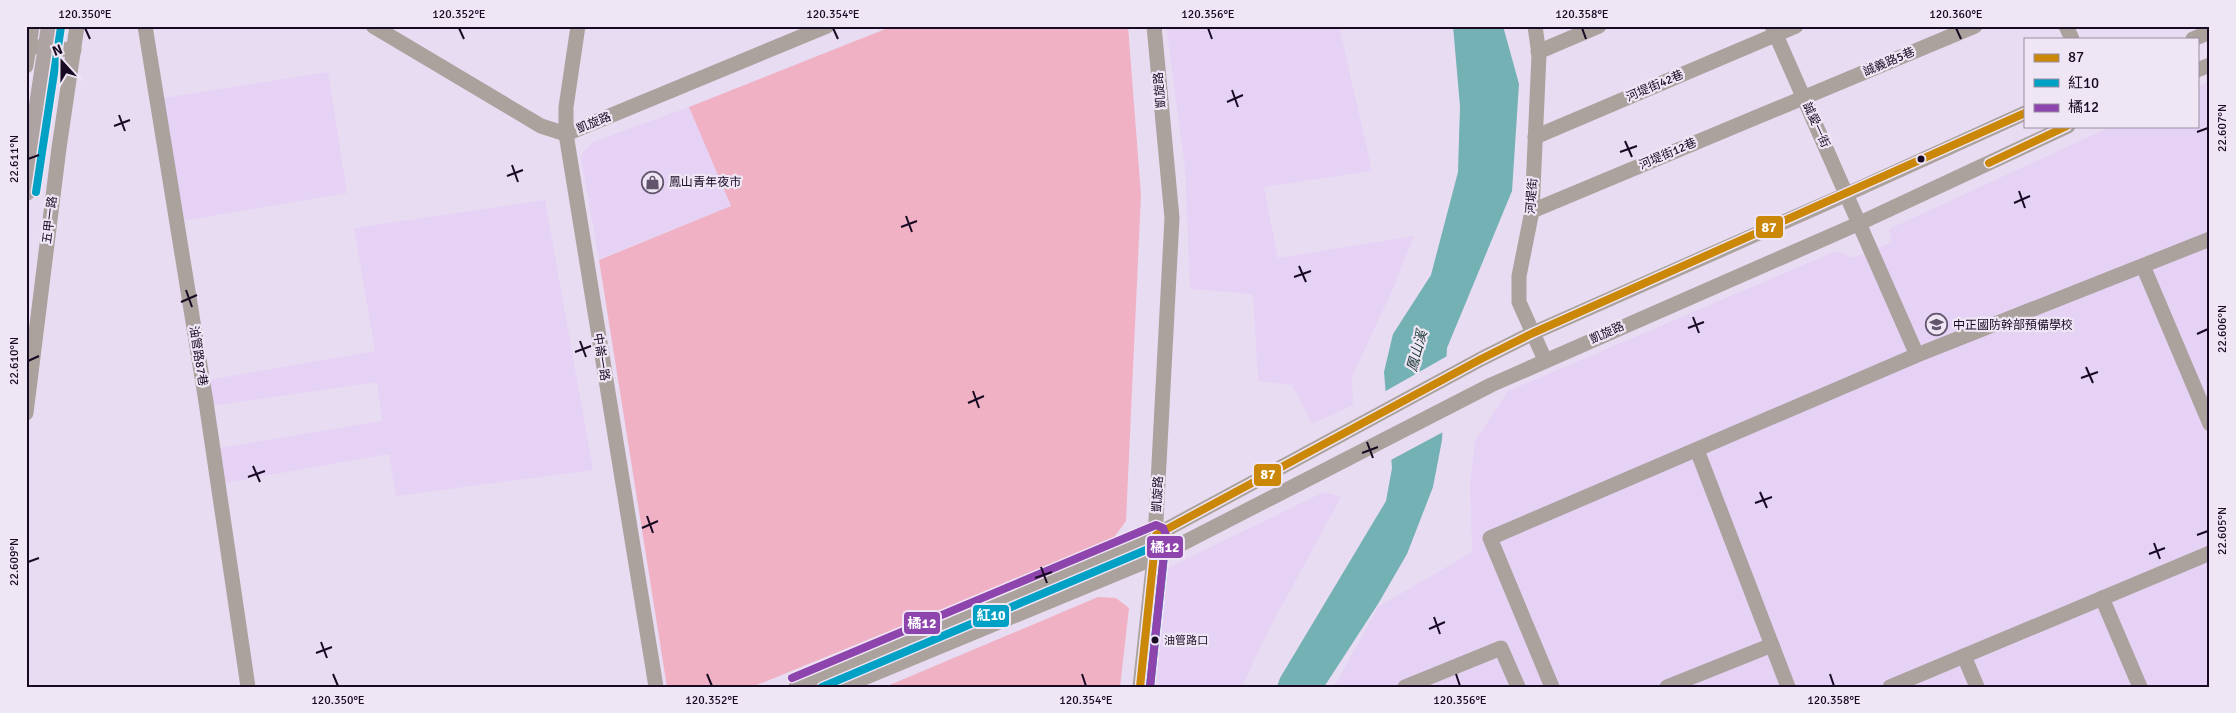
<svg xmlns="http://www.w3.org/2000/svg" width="2236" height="713" viewBox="0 0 2236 713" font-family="Signika,'Noto Sans TC',sans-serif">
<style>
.built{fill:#e5d2f5}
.green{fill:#f0b1c4}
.water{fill:#73b1b4}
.pier{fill:#e8dcf2}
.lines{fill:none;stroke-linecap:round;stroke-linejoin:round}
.minor{stroke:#aba19d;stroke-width:15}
.major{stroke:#aea3a3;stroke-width:20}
.bus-1-casing{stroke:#eee6f5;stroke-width:11}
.bus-2-casing{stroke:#eee6f5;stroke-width:11}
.bus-3-casing{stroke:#eee6f5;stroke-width:11}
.bus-1{stroke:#cb8707;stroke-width:8}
.bus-2{stroke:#01a1c5;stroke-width:8}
.bus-3{stroke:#8e44ad;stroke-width:8}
.ticks{fill:none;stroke:#190a23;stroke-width:2}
.bus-dot{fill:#190a23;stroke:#eee6f5;stroke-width:2}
.labels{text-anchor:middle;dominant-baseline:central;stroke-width:4.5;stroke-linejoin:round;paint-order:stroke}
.bus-label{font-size:11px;fill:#190a23;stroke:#eee6f5;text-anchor:start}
.street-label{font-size:12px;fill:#190a23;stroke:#eee6f5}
.poi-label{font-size:12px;fill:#190a23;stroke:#eee6f5;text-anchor:start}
.water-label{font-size:14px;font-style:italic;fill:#193634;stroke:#eee6f5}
.line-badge{stroke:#eee6f5;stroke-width:2}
.badge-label{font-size:14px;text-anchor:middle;font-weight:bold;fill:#fff}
.neatline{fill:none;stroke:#190a23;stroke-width:2}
.ticks-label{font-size:12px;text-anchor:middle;fill:#190a23}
</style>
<rect width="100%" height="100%" fill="#e8dcf2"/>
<g class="built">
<polygon points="1166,26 1339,26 1372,171 1264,187 1278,258 1414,236 1393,289 1352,376 1353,405 1312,424 1292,385 1258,381 1253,294 1190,289 1185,167"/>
<polygon points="328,72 347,193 182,221 163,98"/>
<polygon points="2210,81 2210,687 1334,687 1378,607 1472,552 1470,483 1475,441 1508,391 1836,251 1853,258 1892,242 1889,229 2112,126 2197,126 2197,87"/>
<polygon points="689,107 731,206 599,259 581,158 582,153 593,142"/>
<polygon points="545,200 593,470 396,496 389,454 224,483 220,448 382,421 377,382 211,406 208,380 375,351 354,228"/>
<polygon points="1324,492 1341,497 1266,635 1242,687 1152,687 1162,595 1168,568"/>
</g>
<g class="green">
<polygon points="893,26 1128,26 1141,195 1126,521 1112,540 752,687 667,687 599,260 731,206 689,107"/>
<polygon points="1098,597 1116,598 1129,608 1120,687 885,687"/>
</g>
<polygon class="water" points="1453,26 1503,26 1519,84 1512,191 1447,348 1442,440 1433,487 1407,554 1378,604 1324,687 1277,687 1280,678 1386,501 1392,468 1384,372 1393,334 1431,275 1458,172 1460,106"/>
<polygon class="pier" points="1449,355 1445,431 1389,461 1384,392"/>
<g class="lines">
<g class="minor">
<polyline points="145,26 206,402 248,687"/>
<polyline points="373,26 541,126 566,134 827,26"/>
<polyline points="578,26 566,107 566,134 656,687"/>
<polyline points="1535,26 1539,55 1532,211 1519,276 1519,302 1545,360"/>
<polyline points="1772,26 1917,355"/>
<polyline points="2066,26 2072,39"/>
<polyline points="2193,39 2210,32"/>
<polyline points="26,46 74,50"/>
<polyline points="1538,52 1599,26"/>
<polyline points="26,66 32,26"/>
<polyline points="2197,70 2210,65"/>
<polyline points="1535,137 1796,26"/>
<polyline points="1532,211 1975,26"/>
<polyline points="2143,266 2210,424"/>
<polyline points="26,413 59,148 77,26"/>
<polyline points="1697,450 1788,687"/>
<polyline points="2102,598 2140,687"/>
<polyline points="1964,656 1977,687"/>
<polyline points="796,687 1156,535 1481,359 1533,333 1847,194 2025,113"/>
<polyline points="842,687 1154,558 1491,385 1860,223 2068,126"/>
<polyline points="1140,687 1154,558 1172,218 1154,26"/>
<polyline points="1405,687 1501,648 1518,687"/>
<polyline points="1552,687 1490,538 1917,355 2210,239"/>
<polyline points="1667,687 1772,645"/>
<polyline points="1890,687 2210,553"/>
</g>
<polyline class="major" points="26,191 51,26"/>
<defs>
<g id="bus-1">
<polyline points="1989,163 2067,126"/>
<polyline points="1140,687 1156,535 1481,359 1533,333 2025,113"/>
</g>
<g id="bus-2">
<polyline points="36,192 61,27"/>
<polyline points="822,687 1160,544"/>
<polyline points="1150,687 1166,536"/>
</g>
<polyline id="bus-3" points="792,678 1156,525 1163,528 1166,535 1150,687"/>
</defs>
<use href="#bus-1" class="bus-1-casing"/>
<use href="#bus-2" class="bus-2-casing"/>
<use href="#bus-3" class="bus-3-casing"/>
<use href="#bus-1" class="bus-1"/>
<use href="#bus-2" class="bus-2"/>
<use href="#bus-3" class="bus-3"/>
</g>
<path class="ticks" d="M 85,28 L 90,39M 459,28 L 464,39M 833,28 L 838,39M 1208,28 L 1212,39M 1582,28 L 1586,39M 1956,28 L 1961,39M 1232,90 L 1238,107M 1227,102 L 1243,95M 119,115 L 125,131M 114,126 L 130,120M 2197,132 L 2208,128M 1625,141 L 1632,157M 1620,152 L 1637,146M 28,159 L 39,155M 512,165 L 518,182M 507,176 L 523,170M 2019,191 L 2025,208M 2014,203 L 2030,196M 906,216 L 912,232M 901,227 L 917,221M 1299,266 L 1306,282M 1294,277 L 1311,271M 186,290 L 192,307M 181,302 L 197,295M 1693,317 L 1699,333M 1688,328 L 1704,322M 2197,334 L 2208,329M 580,341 L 586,357M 575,352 L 591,346M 28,361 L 39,356M 2086,367 L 2093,383M 2081,378 L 2098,372M 973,391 L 979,408M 968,403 L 984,396M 1367,442 L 1373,458M 1362,453 L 1378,447M 253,466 L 260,482M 248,477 L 265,471M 1760,492 L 1767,508M 1755,503 L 1772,497M 647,516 L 653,533M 642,528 L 658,521M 2197,535 L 2208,531M 2154,543 L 2160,559M 2149,554 L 2165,548M 28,562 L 39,558M 1041,567 L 1047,583M 1035,578 L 1052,572M 1434,617 L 1440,634M 1429,629 L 1445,622M 321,642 L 327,658M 316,653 L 332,647M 333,674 L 338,686M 707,674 L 712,686M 1082,674 L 1086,686M 1456,674 L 1460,686M 1830,674 L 1834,686"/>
<defs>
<symbol id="shop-ring" viewBox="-11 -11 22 22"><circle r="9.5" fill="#eee6f5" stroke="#61546b" stroke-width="1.5"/><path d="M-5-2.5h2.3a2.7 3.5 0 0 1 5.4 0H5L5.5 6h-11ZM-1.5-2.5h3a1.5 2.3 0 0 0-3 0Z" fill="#61546b"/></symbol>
<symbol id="school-ring" viewBox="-11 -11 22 22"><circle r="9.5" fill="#eee6f5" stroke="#61546b" stroke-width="1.5"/><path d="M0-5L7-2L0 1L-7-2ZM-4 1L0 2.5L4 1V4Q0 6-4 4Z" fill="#61546b"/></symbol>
</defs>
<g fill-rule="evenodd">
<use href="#shop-ring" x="640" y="170" width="25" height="25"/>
<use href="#school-ring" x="1924" y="312" width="25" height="25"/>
</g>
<g class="bus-dot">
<circle cx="1921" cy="159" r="4.5"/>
<circle cx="1155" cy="640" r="4.5"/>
</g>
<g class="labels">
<g class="bus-label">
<text x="1164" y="640">油管路口</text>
</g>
<g class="street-label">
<text transform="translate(1889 62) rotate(-23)">誠義路5巷</text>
<text transform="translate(1655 86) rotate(-23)">河堤街42巷</text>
<text transform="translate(1160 90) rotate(-95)">凱旋路</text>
<text transform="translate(594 123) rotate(-22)">凱旋路</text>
<text transform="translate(1816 125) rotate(66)">誠愛一街</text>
<text transform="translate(1668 154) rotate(-23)">河堤街12巷</text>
<text transform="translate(1532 196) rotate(-86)">河堤街</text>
<text transform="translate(50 220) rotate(-83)">五甲一路</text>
<text transform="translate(1607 333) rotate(-24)">凱旋路</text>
<text transform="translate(198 356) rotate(81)">油管路87巷</text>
<text transform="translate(601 357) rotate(81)">中崙一路</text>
<text transform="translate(1158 494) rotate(-87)">凱旋路</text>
</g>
<g class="poi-label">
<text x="669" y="182">鳳山青年夜市</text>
<text x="1953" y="325">中正國防幹部預備學校</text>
</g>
<g class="water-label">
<text transform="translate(1417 351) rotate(-75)">鳳山溪</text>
</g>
</g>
<g class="line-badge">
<rect x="1755" y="215" width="29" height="24" rx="5" fill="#cb8707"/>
<rect x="1253" y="463" width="29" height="24" rx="5" fill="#cb8707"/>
<rect x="1146" y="535" width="38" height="24" rx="5" fill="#8e44ad"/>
<rect x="972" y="604" width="38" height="24" rx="5" fill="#01a1c5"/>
<rect x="903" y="611" width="38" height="24" rx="5" fill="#8e44ad"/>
</g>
<g class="badge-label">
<text x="1769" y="232">87</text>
<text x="1268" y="479">87</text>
<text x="1165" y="552">橘12</text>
<text x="991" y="620">紅10</text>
<text x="922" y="628">橘12</text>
</g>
<rect width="2236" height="713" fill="none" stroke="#eee6f5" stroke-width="55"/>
<rect x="2024" y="38" width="175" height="90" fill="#eee6f5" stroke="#998ea1"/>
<rect x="2034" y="54" width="25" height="8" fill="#cb8707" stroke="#998ea1"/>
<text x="2068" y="62" font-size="15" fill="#190a23">87</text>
<rect x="2034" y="79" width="25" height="8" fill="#01a1c5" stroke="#998ea1"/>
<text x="2068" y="88" font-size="15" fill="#190a23">紅10</text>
<rect x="2034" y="104" width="25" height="8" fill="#8e44ad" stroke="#998ea1"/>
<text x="2068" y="112" font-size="15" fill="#190a23">橘12</text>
<g transform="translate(62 62) rotate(339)" stroke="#eee6f5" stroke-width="4" paint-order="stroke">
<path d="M0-4L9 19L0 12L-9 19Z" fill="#190a23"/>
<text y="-8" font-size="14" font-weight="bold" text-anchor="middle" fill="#190a23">N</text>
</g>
<rect x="28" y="28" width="2180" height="658" class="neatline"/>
<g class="ticks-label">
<text x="85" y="18">120.350°E</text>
<text x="459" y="18">120.352°E</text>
<text x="833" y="18">120.354°E</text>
<text x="1208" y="18">120.356°E</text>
<text x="1582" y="18">120.358°E</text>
<text x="1956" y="18">120.360°E</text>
<text transform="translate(2222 128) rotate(-90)" y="4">22.607°N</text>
<text transform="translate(14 159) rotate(-90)" y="4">22.611°N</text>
<text transform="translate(2222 329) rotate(-90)" y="4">22.606°N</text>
<text transform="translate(14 361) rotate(-90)" y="4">22.610°N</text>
<text transform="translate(2222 531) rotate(-90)" y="4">22.605°N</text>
<text transform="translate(14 562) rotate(-90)" y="4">22.609°N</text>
<text x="338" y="704">120.350°E</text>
<text x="712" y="704">120.352°E</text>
<text x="1086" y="704">120.354°E</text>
<text x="1460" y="704">120.356°E</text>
<text x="1834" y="704">120.358°E</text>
</g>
</svg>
